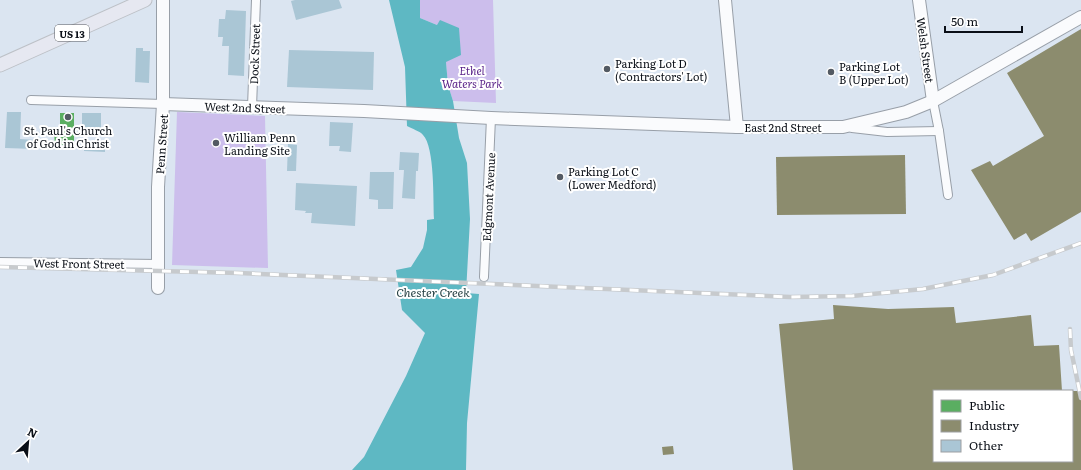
<svg xmlns="http://www.w3.org/2000/svg" width="1081" height="470" viewBox="0 0 1081 470" font-family="Literata,serif">
<style>
.green{fill:#ccbeec}
.water{fill:#5eb8c3}
.public{fill:#5aae61}
.industry{fill:#8c8c6e}
.building{fill:#aac6d5}
.lines{fill:none;stroke-linecap:round;stroke-linejoin:round}
.street-casing{stroke:#989fa8;stroke-width:10}
.secondary-casing{stroke:#989fa8;stroke-width:14}
.primary-casing{stroke:#bdc1c7;stroke-width:15}
.street{stroke:#fafbfd;stroke-width:8}
.secondary{stroke:#fafbfd;stroke-width:12}
.primary{stroke:#e6e8f1;stroke-width:13}
.rail-casing{stroke:#c7cacd;stroke-width:4.5}
.rail{stroke:#fff;stroke-width:3;stroke-dasharray:9;stroke-linecap:butt}
.poi-dot{fill:#535a63;stroke:#fff;stroke-width:1.5}
.labels{text-anchor:middle;dominant-baseline:central;stroke-width:4;stroke-linejoin:round;paint-order:stroke}
.shield{fill:#fff;stroke:#54575d;stroke-width:1}
.shield-label{font-size:10px;font-weight:bold;fill:#0a0f17}
.street-label{font-size:11px;fill:#0a0f17;stroke:#fff}
.poi-label{font-size:11px;fill:#0a0f17;stroke:#fff;text-anchor:start}
.park-label{font-size:11px;font-style:italic;fill:#5b258a;stroke:#fff}
.water-label{font-size:12px;font-style:italic;fill:#294346;stroke:#fff}
</style>
<rect width="100%" height="100%" fill="#dbe5f1"/>
<g class="green">
<polygon points="419,0 493,0 496,103 453,101 448,85 446,62 437,25 420,18"/>
<polygon points="177,112 265,116 268,268 172,265"/>
</g>
<path class="water" d="M 389,0 L 420,0 L 420,18 L 437,25 L 440,20 L 459,28 L 461,55 L 446,62 L 448,85 L 453,101 L 459,138 L 467,163 L 470,219 L 466,293 L 479,294 L 467,423 L 466,470 L 352,470 L 364,457 L 406,376 L 425,333 L 402,310 L 396,270 L 411,267 L 423,248 L 427,230 L 427,220 L 434,219 C 433,201 435,147 423,135 C 420,131 412,129 407,126 L 405,67 Z"/>
<polygon class="public" points="60,113 74,113 74,145 55,145 54,132 60,133"/>
<g class="industry">
<polygon points="1081,29 1081,212 1031,241 1026,233 1014,240 971,170 990,161 993,166 1044,136 1007,73"/>
<polygon points="905,155 906,214 777,215 776,157"/>
<polygon points="833,305 888,309 954,307 956,323 1031,315 1034,346 1059,345 1062,391 934,391 934,461 1072,461 1072,391 1081,391 1081,470 793,470 779,324 834,319"/>
<polygon points="673,446 674,454 663,455 662,447"/>
</g>
<g class="building">
<polygon points="295,0 339,0 342,8 296,20 291,1"/>
<polygon points="226,10 246,11 244,76 228,75 229,46 222,46 223,37 218,37 219,19 225,19"/>
<polygon points="136,48 143,48 143,51 150,51 149,83 135,82"/>
<polygon points="289,50 374,52 373,90 287,87"/>
<polygon points="7,112 21,112 20,139 36,140 35,149 5,148"/>
<polygon points="82,113 101,113 101,132 82,131"/>
<polygon points="330,122 353,123 351,152 339,151 340,146 329,146"/>
<polygon points="84,142 105,142 105,152 84,151"/>
<polygon points="288,144 297,145 296,171 287,171"/>
<polygon points="400,152 419,153 418,171 416,171 415,199 402,198 404,170 399,170"/>
<polygon points="370,172 394,172 393,209 378,209 378,200 369,199"/>
<polygon points="296,183 357,186 355,226 311,223 312,213 305,213 306,211 295,210"/>
</g>
<g class="lines">
<defs>
<g id="street">
<polyline points="31,100 163,104"/>
<polyline points="933,101 939,131 948,195"/>
<polyline points="252,107 256,0"/>
<polyline points="852,128 887,132 939,131"/>
<polyline points="0,262 159,264"/>
<polyline points="484,277 491,118"/>
</g>
<g id="secondary">
<polyline points="725,0 737,127"/>
<polyline points="919,0 933,101"/>
<polyline points="163,104 364,111 491,118 737,127 843,127 906,112 933,101 1081,17"/>
<polyline points="158,288 158,187 163,104 163,0"/>
</g>
<polyline id="primary" points="0,65 145,0"/>
</defs>
<use href="#street" class="street-casing"/>
<use href="#secondary" class="secondary-casing"/>
<use href="#primary" class="primary-casing"/>
<use href="#street" class="street"/>
<use href="#secondary" class="secondary"/>
<use href="#primary" class="primary"/>
<defs>
<g id="rail">
<polyline points="0,267 239,273 790,297 852,296 923,289 993,275 1081,243"/>
<polyline points="1070,329 1071,350 1081,398"/>
</g>
</defs>
<use href="#rail" class="rail-casing"/>
<use href="#rail" class="rail"/>
</g>
<g class="poi-dot">
<circle cx="607" cy="69" r="4"/>
<circle cx="831" cy="72" r="4"/>
<circle cx="68" cy="117" r="4"/>
<circle cx="216" cy="143" r="4"/>
<circle cx="560" cy="177" r="4"/>
</g>
<g class="labels">
<rect class="shield" x="55" y="25" width="34" height="16" rx="3"/>
<g class="shield-label">
<text x="72" y="33">US 13</text>
</g>
<g class="street-label">
<text transform="translate(926 50) rotate(82)">Welsh Street</text>
<text transform="translate(254 54) rotate(-88)">Dock Street</text>
<text transform="translate(245 107) rotate(2)">West 2nd Street</text>
<text x="783" y="127">East 2nd Street</text>
<text transform="translate(161 144) rotate(-86)">Penn Street</text>
<text transform="translate(488 197) rotate(-87)">Edgmont Avenue</text>
<text transform="translate(79 263) rotate(1)">West Front Street</text>
</g>
<g class="poi-label">
<text x="615" y="63">Parking Lot D<tspan x="615" dy="13">(Contractors' Lot)</tspan></text>
<text x="839" y="66">Parking Lot<tspan x="839" dy="13">B (Upper Lot)</tspan></text>
<text x="68" y="130" text-anchor="middle">St. Paul's Church<tspan x="68" dy="13">of God in Christ</tspan></text>
<text x="224" y="137">William Penn<tspan x="224" dy="13">Landing Site</tspan></text>
<text x="568" y="171">Parking Lot C<tspan x="568" dy="13">(Lower Medford)</tspan></text>
</g>
<g class="park-label">
<text x="472" y="70">Ethel<tspan x="472" dy="13">Waters Park</tspan></text>
</g>
<g class="water-label">
<text x="433" y="292">Chester Creek</text>
</g>
</g>
<rect x="933" y="390" width="140" height="72" fill="#ffffff" stroke="#9d9fa2"/>
<rect x="941" y="400" width="20" height="12" fill="#5aae61" stroke="#9d9fa2"/>
<text x="969" y="410" font-size="12" fill="#0a0f17">Public</text>
<rect x="941" y="420" width="20" height="12" fill="#8c8c6e" stroke="#9d9fa2"/>
<text x="969" y="430" font-size="12" fill="#0a0f17">Industry</text>
<rect x="941" y="440" width="20" height="12" fill="#aac6d5" stroke="#9d9fa2"/>
<text x="969" y="450" font-size="12" fill="#0a0f17">Other</text>
<g transform="translate(28 442) rotate(26)" stroke="#ffffff" stroke-width="3" paint-order="stroke">
<path d="M0-3L7 15L0 10L-7 15Z" fill="#0a0f17"/>
<text y="-6" font-size="11" font-weight="bold" text-anchor="middle" fill="#0a0f17">N</text>
</g>
<path d="M945 26v6h77v-6" fill="none" stroke="#0a0f17" stroke-width="2"/>
<text x="951" y="26" font-size="12" fill="#0a0f17" stroke="#ffffff" stroke-width="3" paint-order="stroke">50 m</text>
</svg>
